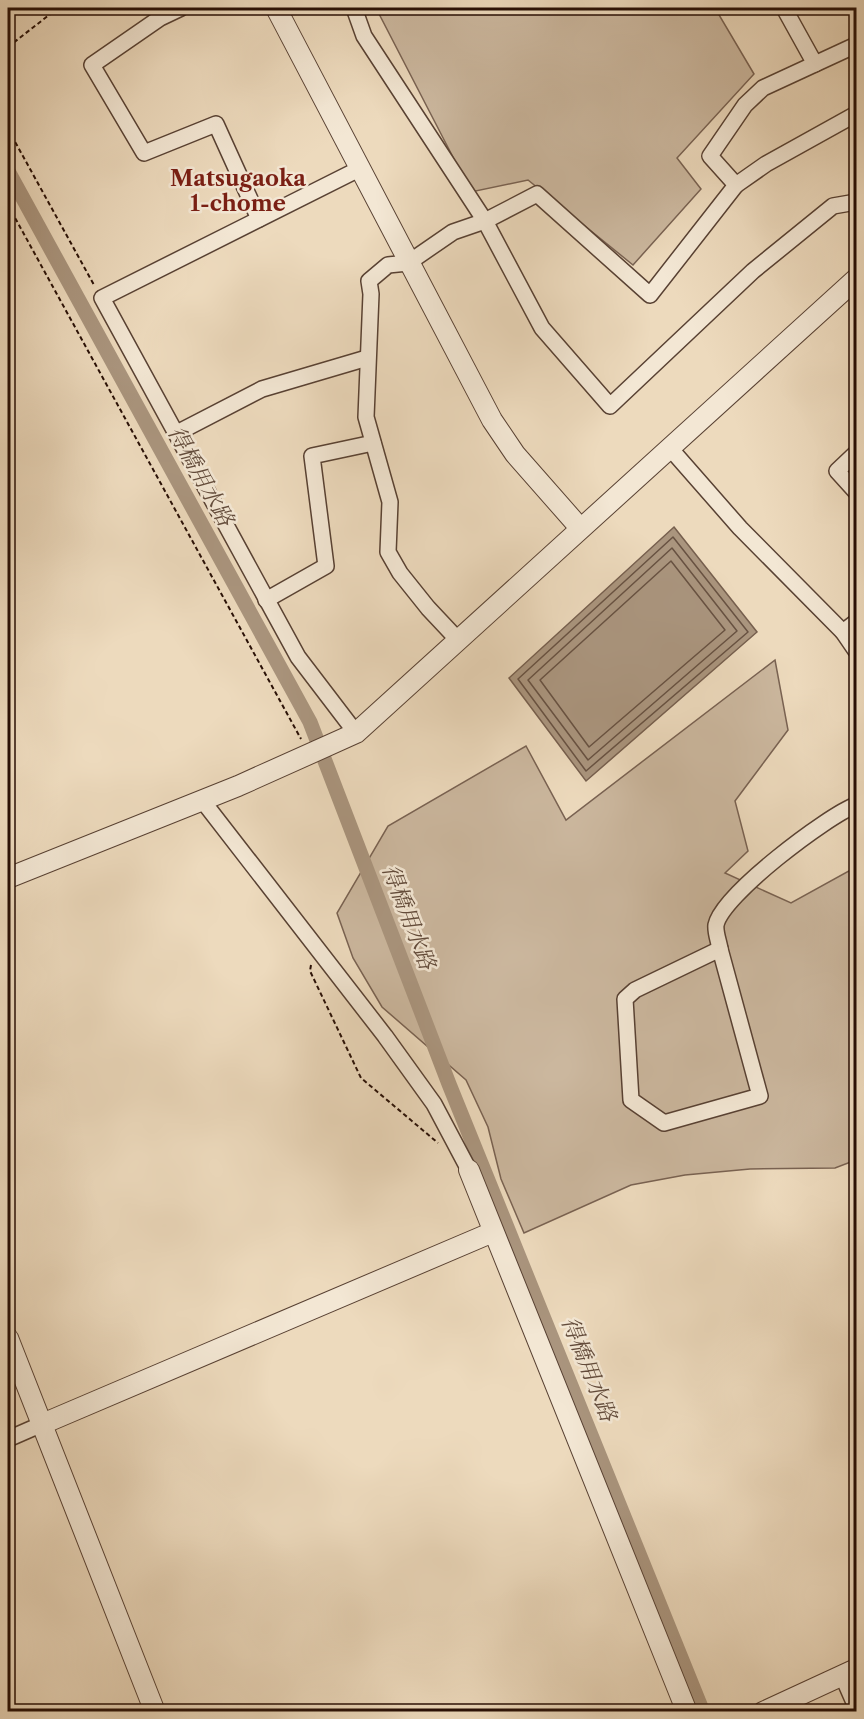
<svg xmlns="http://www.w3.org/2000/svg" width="864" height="1719" viewBox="0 0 864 1719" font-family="'Libre Caslon Text','Noto Serif JP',serif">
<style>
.green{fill:#cbb79e;stroke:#796252;stroke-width:1.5}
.water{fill:#aa957e;stroke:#765f4e;stroke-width:1.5}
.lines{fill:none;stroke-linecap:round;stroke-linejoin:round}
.shore{stroke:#685242;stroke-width:1.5}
.canal{stroke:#aa957e;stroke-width:15}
.minor-casing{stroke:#584133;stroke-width:18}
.tertiary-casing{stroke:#584133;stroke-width:22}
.path{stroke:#270e05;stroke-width:2;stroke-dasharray:4.5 3;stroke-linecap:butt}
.minor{stroke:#f3e7d4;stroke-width:15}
.tertiary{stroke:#f3e7d4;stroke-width:20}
.labels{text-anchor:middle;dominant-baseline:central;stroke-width:5;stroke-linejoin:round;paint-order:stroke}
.neighbourhood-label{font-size:22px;font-weight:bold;fill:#7a1f14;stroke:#f3e7d4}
.water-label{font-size:22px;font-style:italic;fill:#624b3b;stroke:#f3e7d4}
</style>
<rect width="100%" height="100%" fill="#eddabd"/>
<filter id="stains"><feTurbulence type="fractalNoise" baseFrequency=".00333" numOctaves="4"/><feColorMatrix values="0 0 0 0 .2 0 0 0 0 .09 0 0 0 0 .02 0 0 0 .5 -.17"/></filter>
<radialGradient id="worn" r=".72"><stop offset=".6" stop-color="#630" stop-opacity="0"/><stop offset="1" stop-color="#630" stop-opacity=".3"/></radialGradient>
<g class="green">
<polygon points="376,8 715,8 754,74 677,158 701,189 633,265 528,180 471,192"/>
<polygon points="775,660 788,730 735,801 748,851 725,873 791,903 856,867 856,1160 835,1168 750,1169 685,1175 631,1185 524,1233 501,1179 488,1127 466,1080 382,1007 353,958 337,913 388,826 526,746 566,820"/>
</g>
<polygon class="water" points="674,527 757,632 586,781 509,678"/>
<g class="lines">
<g class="shore">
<polygon points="673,537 748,632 586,771 518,679"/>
<polygon points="672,548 737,631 588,760 528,680"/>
<polygon points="671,561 725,630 589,747 540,680"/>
</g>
<polyline class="canal" points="8,171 310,722 449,1084 703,1712"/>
<defs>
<g id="minor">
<polyline points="181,8 160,18 92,65 144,153 216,124 259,219"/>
<polyline points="354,8 364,36 485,221 542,328 610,406 753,271 833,206 856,202"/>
<polyline points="784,8 815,64"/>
<polyline points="736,185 766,164 856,114"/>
<polyline points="177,433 262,389 367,358"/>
<polyline points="669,447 740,528 843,632 856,651"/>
<polyline points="856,453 837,471 856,492"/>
<polyline points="266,600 326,566 312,456 373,443"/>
<polyline points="843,632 856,622"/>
<polyline points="459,641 428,608 400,573 388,552 390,502 366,417 371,294 369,281 388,265 408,263 453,232 485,221 537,194 650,295 736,185 710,156 745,105 763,88 856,45"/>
<polyline points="356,733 298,657 102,298 359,169"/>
<polyline points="202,800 385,1036 434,1104 469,1170"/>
<polygon points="720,949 760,1096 664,1123 631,1100 625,999 635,990"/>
<path d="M 720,949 C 719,942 715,932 716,925 C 722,895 827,816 856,805"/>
<polyline points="8,1439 40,1425"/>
<polyline points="842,1675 856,1707"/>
</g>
<g id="tertiary">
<polyline points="276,8 492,420 515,454 580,528"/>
<polyline points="8,878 238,786 356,733 856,279"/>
<polyline points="469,1170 687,1712"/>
<polyline points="8,1338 155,1712"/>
<polyline points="40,1425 493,1232"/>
<polyline points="763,1712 856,1669"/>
</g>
</defs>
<use href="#minor" class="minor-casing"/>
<use href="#tertiary" class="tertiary-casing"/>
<g class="path">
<polyline points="8,47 58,8"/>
<polyline points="8,129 94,285"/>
<polyline points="8,205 301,739"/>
<polyline points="311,965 310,971 361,1078 438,1143"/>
</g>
<use href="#minor" class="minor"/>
<use href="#tertiary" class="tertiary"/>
</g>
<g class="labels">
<g class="neighbourhood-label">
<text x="238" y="178">Matsugaoka<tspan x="238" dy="25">1-chome</tspan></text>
</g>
<g class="water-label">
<text transform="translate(201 476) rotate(61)">得橋用水路</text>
<text transform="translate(409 917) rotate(69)">得橋用水路</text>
<text transform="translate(589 1369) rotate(68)">得橋用水路</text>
</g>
</g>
<rect width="864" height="1719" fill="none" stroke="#eddabd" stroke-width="30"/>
<rect x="9" y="9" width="846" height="1701" fill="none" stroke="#270e05" stroke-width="3"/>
<rect x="15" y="15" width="834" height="1689" fill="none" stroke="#270e05" stroke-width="1.5"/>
<rect width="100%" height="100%" filter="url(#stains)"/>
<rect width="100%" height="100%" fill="url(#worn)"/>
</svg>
